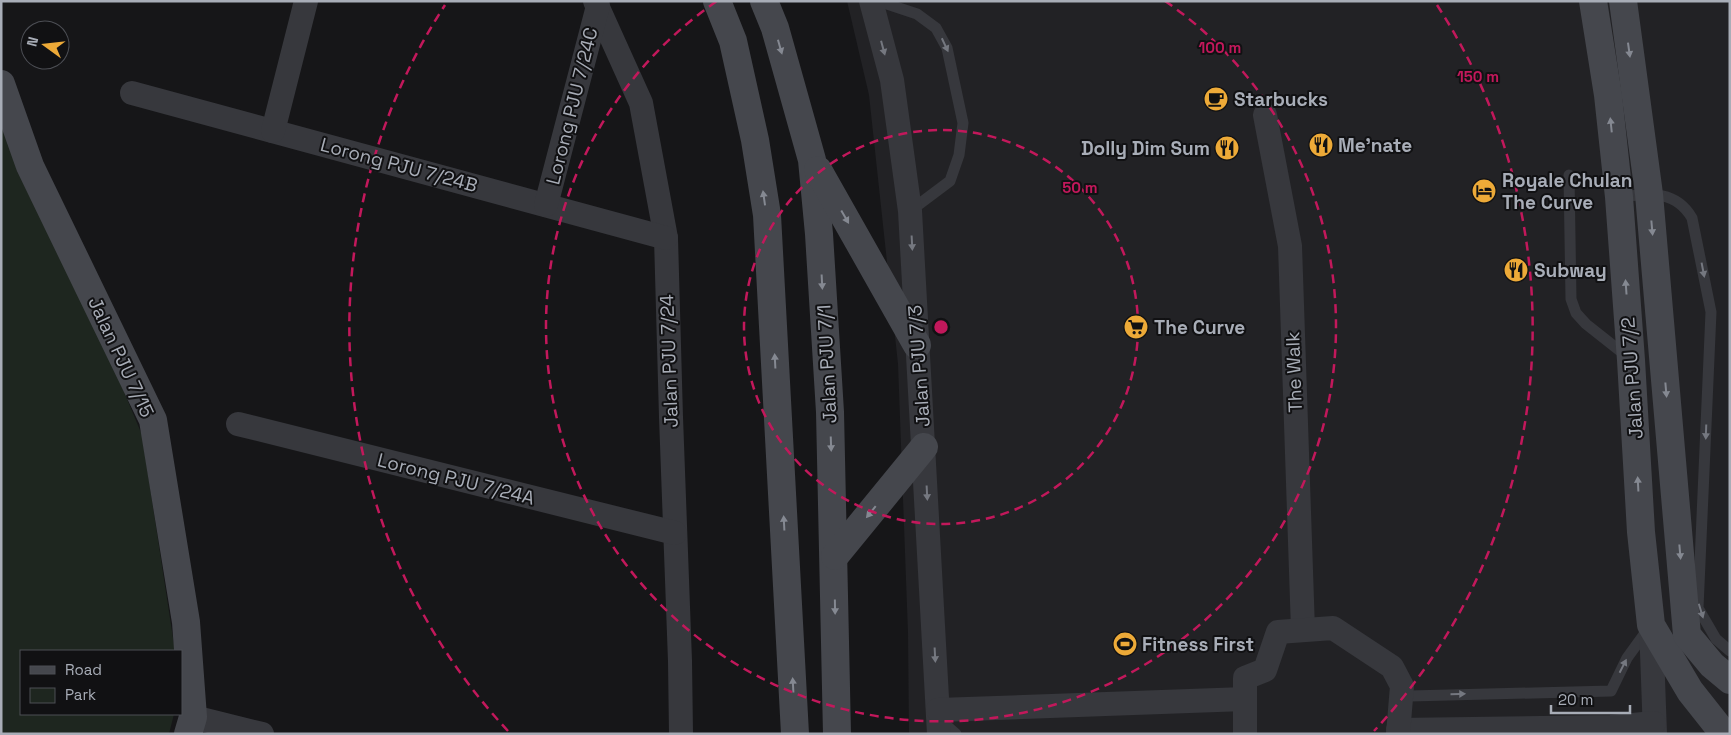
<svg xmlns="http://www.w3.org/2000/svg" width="1731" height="735" viewBox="0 0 1731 735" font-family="'Space Grotesk',sans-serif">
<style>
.built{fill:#222225}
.green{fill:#1e261f}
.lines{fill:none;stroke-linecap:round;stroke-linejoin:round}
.lane{stroke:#37383d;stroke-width:11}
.street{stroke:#37383d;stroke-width:24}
.secondary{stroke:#45474d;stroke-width:28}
.oneway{fill:#757880}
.oneway2{fill:#858992}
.ring{fill:none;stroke:#c2185b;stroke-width:2.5;stroke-dasharray:9 6}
.labels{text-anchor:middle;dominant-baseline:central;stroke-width:4;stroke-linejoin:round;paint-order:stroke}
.poi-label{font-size:19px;font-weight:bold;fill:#a8adb7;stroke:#111113;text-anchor:start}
.street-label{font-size:19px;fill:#a8adb7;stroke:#111113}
.centre{fill:#c2185b;stroke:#111113;stroke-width:2.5}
.ring-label{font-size:15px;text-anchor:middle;font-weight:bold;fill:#c2185b;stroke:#111113;stroke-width:4;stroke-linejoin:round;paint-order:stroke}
</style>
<rect width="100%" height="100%" fill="#161618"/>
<polygon class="built" points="847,1 1730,1 1730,734 909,734 908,633 898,364 869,95"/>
<polygon class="green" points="1,104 17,171 92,315 142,435 175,651 21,651 21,714 174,714 169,734 1,734"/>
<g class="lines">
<g class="lane">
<polyline points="878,1 917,14 936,28 947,48 963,123 959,155 950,181 910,211"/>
<polyline points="1569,175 1571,299 1576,313 1586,324 1629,358"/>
<path d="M 1619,197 C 1648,194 1675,189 1692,218 L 1711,312 L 1698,608 L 1716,639 L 1730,651"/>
<polyline points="1410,696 1611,691 1627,658 1648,629"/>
<polyline points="940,720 956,734"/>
</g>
<g class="street">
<polyline points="595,1 641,103 666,238 671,417 680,661 681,734"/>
<polyline points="871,1 892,80 910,211 939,734"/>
<polyline points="132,93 666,238"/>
<polyline points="1265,115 1290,246 1303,630"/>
<polyline points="273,131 306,1"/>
<polyline points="546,205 598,6"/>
<polyline points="238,424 675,533"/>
<polyline points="1651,625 1655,734"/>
<polyline points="938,710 1245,699"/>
<polyline points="193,717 262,734"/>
<polyline points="1398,730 1611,727 1654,723"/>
<polyline points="1245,734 1245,678 1265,670 1278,632 1333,628 1392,667 1402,686 1398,734"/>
</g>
<g class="secondary">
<polyline points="717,1 733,41 755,140 767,215 795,734"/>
<polyline points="764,1 775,28 812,160 819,234 830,412 837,734"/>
<polyline points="1593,1 1608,95 1619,197 1631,360 1641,532 1651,625 1690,691 1724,734"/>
<polyline points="1623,1 1649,194 1687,635 1712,665 1730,680"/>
<polyline points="1,84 30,166 153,420 186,622 193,717 188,734"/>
<polyline points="818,170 917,345"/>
<polyline points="835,556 924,447"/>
</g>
</g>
<defs><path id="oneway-solid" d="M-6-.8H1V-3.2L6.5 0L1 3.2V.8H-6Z" transform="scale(1.25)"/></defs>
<g class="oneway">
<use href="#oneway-solid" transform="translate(945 45) rotate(65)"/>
<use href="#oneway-solid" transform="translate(883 48) rotate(75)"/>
<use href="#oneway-solid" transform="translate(912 243) rotate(87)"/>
<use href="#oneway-solid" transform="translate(1703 270) rotate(79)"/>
<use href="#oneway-solid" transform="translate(1706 432) rotate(92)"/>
<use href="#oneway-solid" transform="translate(927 493) rotate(87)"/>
<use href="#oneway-solid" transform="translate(1701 611) rotate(73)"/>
<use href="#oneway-solid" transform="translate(935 655) rotate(87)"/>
<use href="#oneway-solid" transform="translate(1623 666) rotate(-63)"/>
<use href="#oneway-solid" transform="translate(1458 694) rotate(-1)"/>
</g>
<g class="oneway2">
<use href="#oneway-solid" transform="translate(780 47) rotate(74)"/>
<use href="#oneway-solid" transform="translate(1629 50) rotate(82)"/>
<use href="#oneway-solid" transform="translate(1611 125) rotate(-96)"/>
<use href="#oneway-solid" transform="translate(764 198) rotate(-98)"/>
<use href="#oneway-solid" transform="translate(845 217) rotate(60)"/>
<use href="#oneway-solid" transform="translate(1652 228) rotate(85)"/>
<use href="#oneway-solid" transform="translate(822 282) rotate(87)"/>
<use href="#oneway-solid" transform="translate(1626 287) rotate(-94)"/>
<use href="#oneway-solid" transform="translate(775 361) rotate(-93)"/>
<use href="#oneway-solid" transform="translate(1666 390) rotate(85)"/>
<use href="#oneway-solid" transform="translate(831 444) rotate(88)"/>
<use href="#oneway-solid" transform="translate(1638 484) rotate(-93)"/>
<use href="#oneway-solid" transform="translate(871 512) rotate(129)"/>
<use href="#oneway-solid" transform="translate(784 523) rotate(-93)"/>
<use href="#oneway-solid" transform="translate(1680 552) rotate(85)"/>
<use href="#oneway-solid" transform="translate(835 607) rotate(89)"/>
<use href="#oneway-solid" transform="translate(793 685) rotate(-93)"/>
</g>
<g class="ring">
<circle cx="941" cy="327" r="197"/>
<path d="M1165 1A395 395 0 1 1 717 1"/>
<path d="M508 731A592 592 0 0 1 445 5M1437 5A592 592 0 0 1 1374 731"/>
</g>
<defs>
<symbol id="cafe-disc" viewBox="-11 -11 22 22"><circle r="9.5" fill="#edaa38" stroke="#111113"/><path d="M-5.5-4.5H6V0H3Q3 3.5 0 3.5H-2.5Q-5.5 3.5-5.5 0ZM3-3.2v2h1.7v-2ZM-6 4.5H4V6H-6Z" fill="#111"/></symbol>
<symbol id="restaurant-disc" viewBox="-11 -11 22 22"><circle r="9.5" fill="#edaa38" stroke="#111113"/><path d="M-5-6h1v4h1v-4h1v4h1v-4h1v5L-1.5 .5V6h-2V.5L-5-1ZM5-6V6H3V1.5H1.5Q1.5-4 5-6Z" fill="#111"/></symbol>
<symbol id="hotel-disc" viewBox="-11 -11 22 22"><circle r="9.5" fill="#edaa38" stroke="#111113"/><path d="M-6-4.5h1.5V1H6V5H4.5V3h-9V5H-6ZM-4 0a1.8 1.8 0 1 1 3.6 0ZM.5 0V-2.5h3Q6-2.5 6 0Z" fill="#111"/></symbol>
<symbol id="supermarket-disc" viewBox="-11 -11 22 22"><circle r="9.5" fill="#edaa38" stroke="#111113"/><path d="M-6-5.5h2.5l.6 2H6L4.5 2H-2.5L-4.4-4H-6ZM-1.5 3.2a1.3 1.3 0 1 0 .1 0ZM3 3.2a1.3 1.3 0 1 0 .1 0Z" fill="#111"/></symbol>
<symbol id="stadium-disc" viewBox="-11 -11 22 22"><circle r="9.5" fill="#edaa38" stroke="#111113"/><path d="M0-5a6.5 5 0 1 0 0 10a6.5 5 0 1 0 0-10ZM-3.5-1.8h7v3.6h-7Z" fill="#111"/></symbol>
</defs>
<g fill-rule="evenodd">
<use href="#cafe-disc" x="1202" y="85" width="28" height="28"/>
<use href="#restaurant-disc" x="1307" y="131" width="28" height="28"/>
<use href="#restaurant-disc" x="1213" y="134" width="28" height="28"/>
<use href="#hotel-disc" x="1470" y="177" width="28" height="28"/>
<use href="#restaurant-disc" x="1502" y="256" width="28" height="28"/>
<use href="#supermarket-disc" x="1122" y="313" width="28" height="28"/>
<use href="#stadium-disc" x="1111" y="630" width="28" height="28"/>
</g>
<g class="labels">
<g class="poi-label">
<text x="1234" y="99">Starbucks</text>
<text x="1338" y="145">Me’nate</text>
<text x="1210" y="148" text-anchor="end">Dolly Dim Sum</text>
<text x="1502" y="180">Royale Chulan<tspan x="1502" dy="22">The Curve</tspan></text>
<text x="1534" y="270">Subway</text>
<text x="1154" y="327">The Curve</text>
<text x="1142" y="644">Fitness First</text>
</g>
<g class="street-label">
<text transform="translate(572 106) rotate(-76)">Lorong PJU 7/24C</text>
<text transform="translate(399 165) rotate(15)">Lorong PJU 7/24B</text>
<text transform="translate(121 357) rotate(65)">Jalan PJU 7/15</text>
<text transform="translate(669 361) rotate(-92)">Jalan PJU 7/24</text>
<text transform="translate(827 364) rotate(-93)">Jalan PJU 7/1</text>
<text transform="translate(919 366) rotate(-94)">Jalan PJU 7/3</text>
<text transform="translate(1294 372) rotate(-92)">The Walk</text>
<text transform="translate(1632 378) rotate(-94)">Jalan PJU 7/2</text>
<text transform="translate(456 479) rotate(14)">Lorong PJU 7/24A</text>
</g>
</g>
<circle cx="941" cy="327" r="8" class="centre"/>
<g class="ring-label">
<text x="1220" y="53">100 m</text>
<text x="1478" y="82">150 m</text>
<text x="1080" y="193">50 m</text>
</g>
<rect width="1731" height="735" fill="none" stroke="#a8adb7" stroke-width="5"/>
<rect x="20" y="650" width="162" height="65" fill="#111113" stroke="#4d4f55"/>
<rect x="30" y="666" width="25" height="8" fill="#45474d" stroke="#4d4f55"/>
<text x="65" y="675" font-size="15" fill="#a8adb7">Road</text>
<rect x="30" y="688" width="25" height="15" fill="#1e261f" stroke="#4d4f55"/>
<text x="65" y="700" font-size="15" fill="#a8adb7">Park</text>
<g transform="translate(45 45) rotate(285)"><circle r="24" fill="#111113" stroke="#4d4f55"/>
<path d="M0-4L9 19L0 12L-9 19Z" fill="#edaa38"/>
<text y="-8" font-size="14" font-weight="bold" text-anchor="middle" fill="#a8adb7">N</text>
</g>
<path d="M1551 705v8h79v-8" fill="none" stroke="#a8adb7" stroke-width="2.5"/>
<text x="1558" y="705" font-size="15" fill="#a8adb7" stroke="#111113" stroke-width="4" paint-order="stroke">20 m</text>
</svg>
